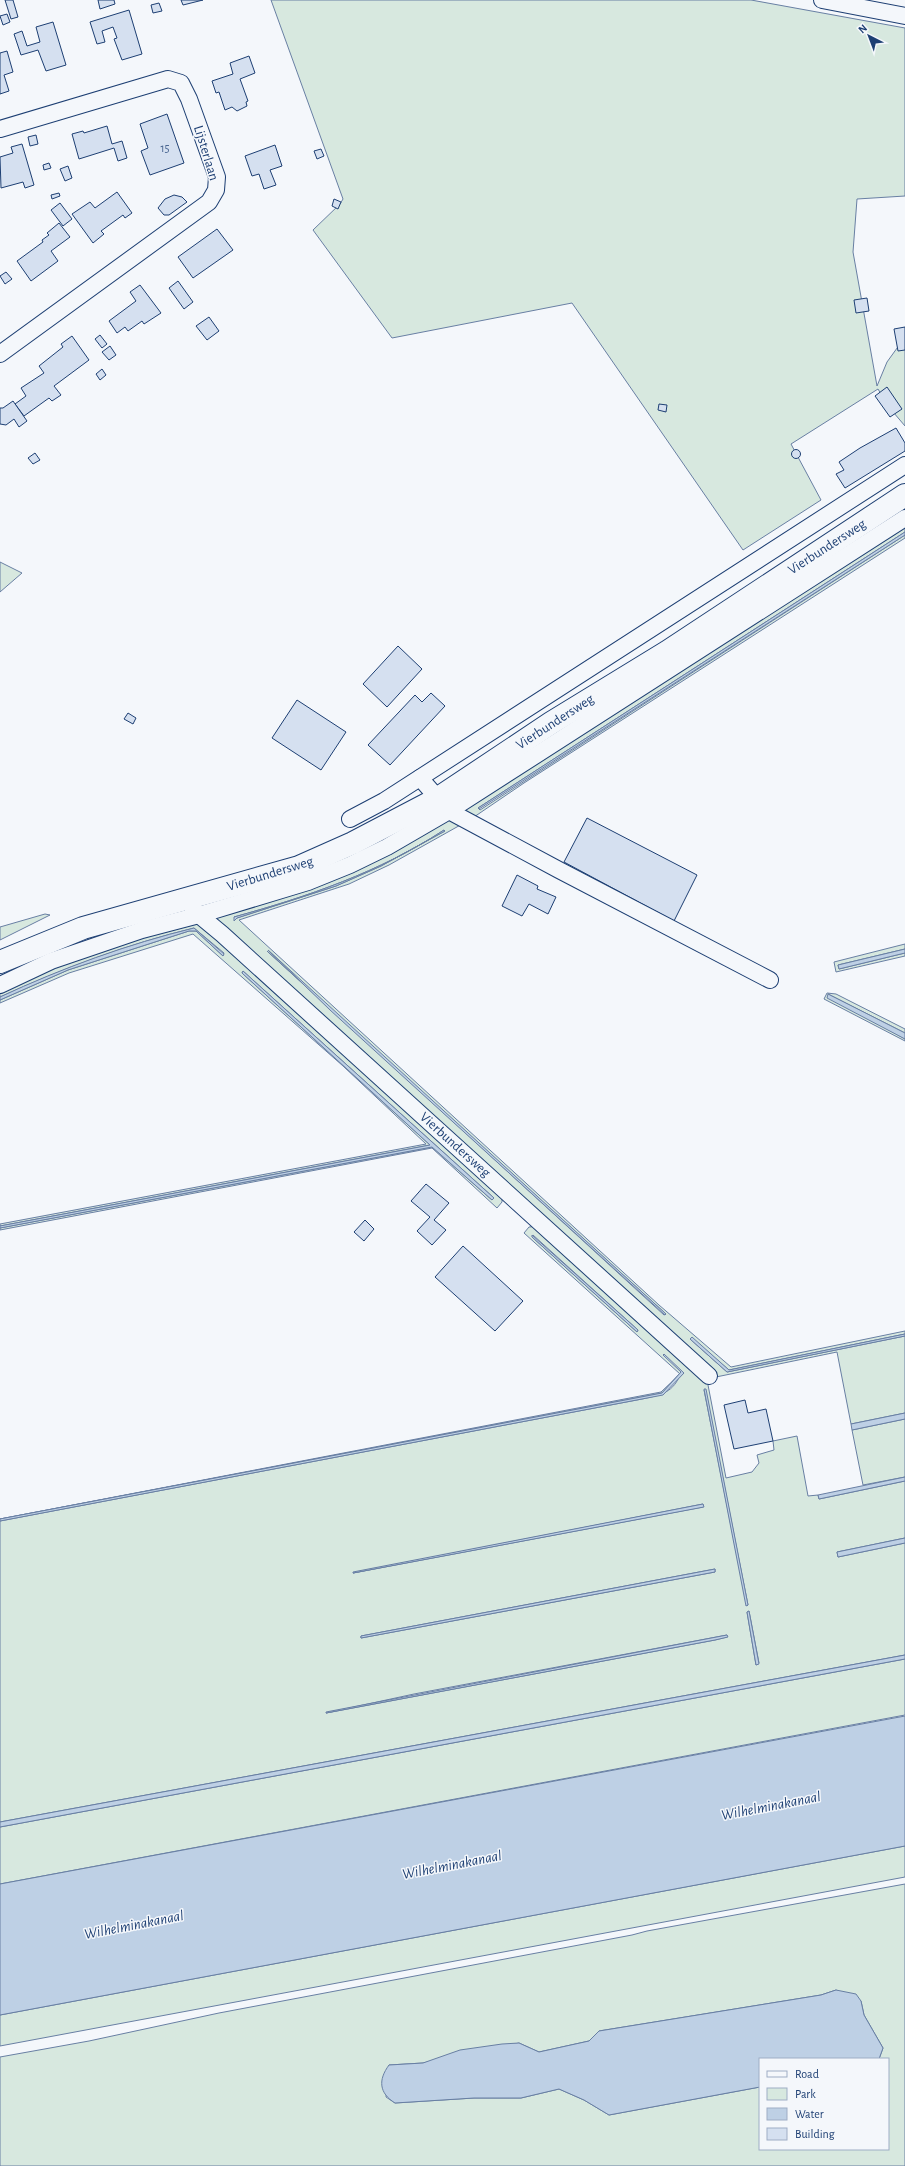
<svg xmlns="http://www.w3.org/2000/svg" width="905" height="2166" viewBox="0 0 905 2166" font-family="'Alegreya Sans',sans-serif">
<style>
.green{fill:#d7e8df;stroke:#687fa3;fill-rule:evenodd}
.water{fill:#bed0e5;stroke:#687fa3}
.building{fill:#d5e0f0;stroke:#1d3f73}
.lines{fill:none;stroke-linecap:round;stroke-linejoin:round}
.minor-casing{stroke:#1d3f73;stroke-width:18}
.primary-casing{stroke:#1d3f73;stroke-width:24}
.minor{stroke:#f4f7fb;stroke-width:16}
.primary{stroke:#f4f7fb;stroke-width:22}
.labels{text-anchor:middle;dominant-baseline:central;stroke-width:3;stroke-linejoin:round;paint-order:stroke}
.number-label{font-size:12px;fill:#4b6792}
.street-label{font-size:14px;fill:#1d3f73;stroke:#f4f7fb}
.water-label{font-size:15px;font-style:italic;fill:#1d3f73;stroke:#f4f7fb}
</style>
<rect width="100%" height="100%" fill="#f4f7fb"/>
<g class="green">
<polygon points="271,0 751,0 905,28 905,196 857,199 853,252 877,386 887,362 900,344 905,344 905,426 888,406 878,389 791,444 821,500 743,550 572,303 392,338 313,230 340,204 343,199"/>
<polygon points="905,524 905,532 478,808 480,810 905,535 905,538 524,783 474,817 466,812 464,807"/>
<polygon points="0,562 22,573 0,592"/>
<path d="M 448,818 L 464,823 L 389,865 L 349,884 L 239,920 L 659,1305 L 731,1367 L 905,1331 L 905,1334 L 729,1370 L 691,1338 L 690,1339 L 727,1372 L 905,1336 L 905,1413 L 851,1424 L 837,1352 L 716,1377 L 210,916 ZM 444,830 L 445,831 L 381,866 L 336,886 L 237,918 L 234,917 C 307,897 380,872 444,830 ZM 267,951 L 666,1314 L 664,1315 Z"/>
<polygon points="45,914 50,915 0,940 0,927"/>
<path d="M 200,919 L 502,1192 L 502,1202 L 497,1208 L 432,1148 L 0,1230 L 0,1228 L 432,1147 L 492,1200 L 494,1198 L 243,971 L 242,973 L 430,1145 L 0,1226 L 0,1224 L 426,1144 L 343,1066 L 193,934 L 69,973 L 0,1003 L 0,1000 L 68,970 L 189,931 L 196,931 L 223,956 L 224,953 L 194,928 C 128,944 62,969 0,997 L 0,990 L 41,971 Z"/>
<polygon points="905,944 905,949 838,965 839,969 905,953 905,956 836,972 834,962"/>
<polygon points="827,993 836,994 905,1029 905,1033 828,994 905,1039 905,1041 824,999"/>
<path d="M 539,1226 L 710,1382 L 708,1385 L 726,1478 L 752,1472 L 759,1463 L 757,1455 L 774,1450 L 773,1441 L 797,1436 L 808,1496 L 818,1495 L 819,1499 L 905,1481 L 905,1538 L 837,1552 L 838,1557 L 905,1543 L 905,1655 L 0,1822 L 0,1521 L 642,1399 C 661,1395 674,1393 681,1372 L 662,1393 L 0,1519 L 661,1392 L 680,1374 L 524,1233 L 529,1227 ZM 533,1235 L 638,1330 L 637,1332 L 532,1237 ZM 705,1389 L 748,1605 L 747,1606 L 704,1390 ZM 703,1504 L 703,1507 L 353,1573 ZM 715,1569 L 715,1572 L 361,1638 L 361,1636 ZM 749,1611 L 759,1663 L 756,1665 L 747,1612 ZM 727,1635 L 727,1637 L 715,1640 L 326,1713 L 414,1694 Z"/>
<polygon points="905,1419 905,1477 863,1485 852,1430"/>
<polygon points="905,1659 905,1715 0,1884 0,1827"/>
<polygon points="905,1846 905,1877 0,2046 0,2015"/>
<path d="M 905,1884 L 905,2166 L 0,2166 L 0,2057 L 89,2041 L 219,2013 L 632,1935 L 647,1931 ZM 836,1990 L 861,2001 L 864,2015 L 883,2048 L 879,2059 L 888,2059 L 888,2149 L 760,2149 L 760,2087 L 609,2115 L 584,2100 L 559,2089 L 521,2098 L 474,2098 L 395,2103 L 386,2097 L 389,2065 L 423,2063 L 519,2043 L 539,2052 L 589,2041 L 599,2031 L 821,1995 Z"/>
</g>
<g class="water">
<polygon points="905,532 905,535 479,809 478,808"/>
<path d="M 444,830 L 445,831 L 381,866 L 336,886 L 237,918 L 234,921 L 234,917 C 307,897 380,872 444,830 Z"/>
<path d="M 194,928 L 224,954 L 223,956 L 196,931 L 189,931 L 68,970 L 0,1000 L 0,997 C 62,968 128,944 194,928 Z"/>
<polygon points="905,949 905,953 839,969 838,965"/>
<polygon points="268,950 666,1314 665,1315 330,1010"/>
<polygon points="243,971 494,1198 492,1200 432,1147 0,1228 0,1226 430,1145 242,973"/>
<polygon points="828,994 905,1033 905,1039 827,998"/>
<polygon points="532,1235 638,1330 637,1332 532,1237"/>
<polygon points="905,1334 905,1336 727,1372 690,1339 692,1337 729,1370"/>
<polygon points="664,1354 684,1373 663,1395 0,1521 0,1519 662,1393 681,1372 663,1355"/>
<polygon points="704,1389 706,1389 748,1605 746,1606"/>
<polygon points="905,1413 905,1419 852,1430 851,1424"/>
<polygon points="905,1477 905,1481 819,1499 818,1495"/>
<polygon points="703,1504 704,1507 353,1573 353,1572"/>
<polygon points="905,1538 905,1543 838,1557 837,1552"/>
<polygon points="715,1569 715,1572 361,1638 361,1636"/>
<polygon points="749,1611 759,1664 756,1665 747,1612"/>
<polygon points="727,1635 728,1637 715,1640 326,1713 326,1712"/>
<polygon points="905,1655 905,1659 0,1827 0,1822"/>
<polygon points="905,1716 905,1846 0,2015 0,1884"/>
<path d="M 836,1990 L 856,1994 L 861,2001 L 864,2015 L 883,2048 L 879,2059 L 760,2059 L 760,2087 L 609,2115 L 584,2100 L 559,2089 L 521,2098 L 474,2098 L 395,2103 C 379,2093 378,2080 389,2065 L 423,2063 L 460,2050 L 502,2044 L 519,2043 L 539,2052 L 589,2041 L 599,2031 L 821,1995 Z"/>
</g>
<g class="building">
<polygon points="5,0 13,0 18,17 11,19"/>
<polygon points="98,0 114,0 115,4 100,9"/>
<polygon points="181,0 203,0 183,5"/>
<polygon points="159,3 162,11 153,13 151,5"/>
<polygon points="129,10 142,54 122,60 114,39 117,38 113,27 102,31 105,42 97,44 90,22"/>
<polygon points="7,14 10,22 3,25 0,16"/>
<polygon points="53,22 66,65 46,71 38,50 21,55 14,34 22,31 27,46 40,42 36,27"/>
<polygon points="7,51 13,72 4,75 9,91 0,94 0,53"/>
<polygon points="249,56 255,73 240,79 248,101 246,102 247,106 237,111 232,107 225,110 219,92 216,93 212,81 233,74 230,63"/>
<polygon points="167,114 184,163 150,175 141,151 148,148 140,124"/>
<polygon points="107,126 112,144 122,141 127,158 118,161 114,148 79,159 72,134 83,131 84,133"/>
<polygon points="36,135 38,144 30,146 28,137"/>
<polygon points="22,144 34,185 25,188 23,182 1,188 0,157 13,153 11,147"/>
<polygon points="275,145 282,166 270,170 276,185 264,189 259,174 252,176 245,156"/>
<polygon points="321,149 324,156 317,159 314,151"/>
<polygon points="49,163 51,168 44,170 43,165"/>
<polygon points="68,166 72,178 65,181 60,169"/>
<polygon points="117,192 132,213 125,218 123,215 101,231 104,234 93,243 72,214 90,202 95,208"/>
<polygon points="59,193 60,196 52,199 51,195"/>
<polygon points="174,195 182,197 187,202 169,215 164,215 158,208 165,199"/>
<polygon points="334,199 341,202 338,209 332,206"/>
<polygon points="60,203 72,219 63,226 51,210"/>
<polygon points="59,223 70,237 51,251 58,261 31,281 17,261 43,242 42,240 49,235 47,233"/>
<polygon points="217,229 233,250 193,278 178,257"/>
<polygon points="6,272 12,279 5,284 0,276"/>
<polygon points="178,281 193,302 184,309 169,288"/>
<polygon points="140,285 161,313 144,324 142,321 128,331 125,327 117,333 109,321 136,301 130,292"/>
<polygon points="867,298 869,311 856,313 854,300"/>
<polygon points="209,317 219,331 207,340 196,326"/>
<polygon points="905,327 905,350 898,351 894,329"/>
<polygon points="100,335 107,344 102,348 95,339"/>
<polygon points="72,336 89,360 54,386 61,395 52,401 49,398 24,416 15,404 26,396 21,388 44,373 39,366 63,347 61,344"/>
<polygon points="110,346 116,355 109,360 102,352"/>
<polygon points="102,369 106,375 100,380 96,374"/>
<polygon points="887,387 902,409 890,417 875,396"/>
<polygon points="13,401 27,421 19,427 14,419 6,425 0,424 0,408 3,408"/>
<polygon points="659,404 667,405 666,412 658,410"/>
<polygon points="896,428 905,443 905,451 845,488 836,474 844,470 839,462 860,448"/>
<circle cx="796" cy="454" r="4.5"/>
<polygon points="35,453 40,460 33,464 28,458"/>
<polygon points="398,646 422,669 387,707 363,684"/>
<polygon points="431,693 445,706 390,765 368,745 415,695 422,702"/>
<polygon points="297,700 346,732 321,770 272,738"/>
<polygon points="128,713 136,718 133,724 124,719"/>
<polygon points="587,818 697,875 674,921 564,862"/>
<polygon points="517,875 538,886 537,889 556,897 548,914 529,904 522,916 502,906"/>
<polygon points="426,1184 449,1203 434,1220 446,1230 432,1245 417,1231 430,1217 411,1201"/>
<polygon points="365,1220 374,1229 364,1241 354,1232"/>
<polygon points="463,1246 523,1301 495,1331 435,1277"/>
<polygon points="745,1400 748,1413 766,1409 773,1441 734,1449 724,1405"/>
</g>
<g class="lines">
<defs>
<g id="minor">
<polyline points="822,0 905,16"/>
<polyline points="0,129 168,79 181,83 189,99 217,177 216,190 209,202 0,354"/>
<polyline points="420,778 449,811 559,870 770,980"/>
<polyline points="350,819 384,801 905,465"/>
<polyline points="193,910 222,934 709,1376"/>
<polyline points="0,985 51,961 142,930 199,915 308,882 350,865 387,847 449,811 905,518"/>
</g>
<polyline id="primary" points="0,962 83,928 299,867 353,843 437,799 551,723 667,652 905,495"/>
</defs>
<use href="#minor" class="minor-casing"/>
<use href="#primary" class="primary-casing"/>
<use href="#minor" class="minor"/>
<use href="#primary" class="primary"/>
</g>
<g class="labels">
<g class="number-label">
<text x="165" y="148">15</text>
</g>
<g class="street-label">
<text transform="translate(206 153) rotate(73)">Lijsterlaan</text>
<text transform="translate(827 547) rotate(-33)">Vierbundersweg</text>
<text transform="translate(555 722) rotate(-33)">Vierbundersweg</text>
<text transform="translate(270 874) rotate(-17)">Vierbundersweg</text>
<text transform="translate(455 1145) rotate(42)">Vierbundersweg</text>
</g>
<g class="water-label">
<text transform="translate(771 1806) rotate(-11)">Wilhelminakanaal</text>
<text transform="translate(452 1865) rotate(-11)">Wilhelminakanaal</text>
<text transform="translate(134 1925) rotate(-11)">Wilhelminakanaal</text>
</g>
</g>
<rect x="759" y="2058" width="130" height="92" fill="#f4f7fb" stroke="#9eadc5"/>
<rect x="767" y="2071" width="20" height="6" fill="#f4f7fb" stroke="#9eadc5"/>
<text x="795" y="2078" font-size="12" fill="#1d3f73">Road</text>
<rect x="767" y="2088" width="20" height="12" fill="#d7e8df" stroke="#9eadc5"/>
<text x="795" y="2098" font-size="12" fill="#1d3f73">Park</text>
<rect x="767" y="2108" width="20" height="12" fill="#bed0e5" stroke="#9eadc5"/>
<text x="795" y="2118" font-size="12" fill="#1d3f73">Water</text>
<rect x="767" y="2128" width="20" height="12" fill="#d5e0f0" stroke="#9eadc5"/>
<text x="795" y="2138" font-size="12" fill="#1d3f73">Building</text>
<g transform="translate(869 36) rotate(318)" stroke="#f4f7fb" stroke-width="3" paint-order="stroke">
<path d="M0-3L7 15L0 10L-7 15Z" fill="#1d3f73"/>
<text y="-6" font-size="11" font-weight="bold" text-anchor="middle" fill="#1d3f73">N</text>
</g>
</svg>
